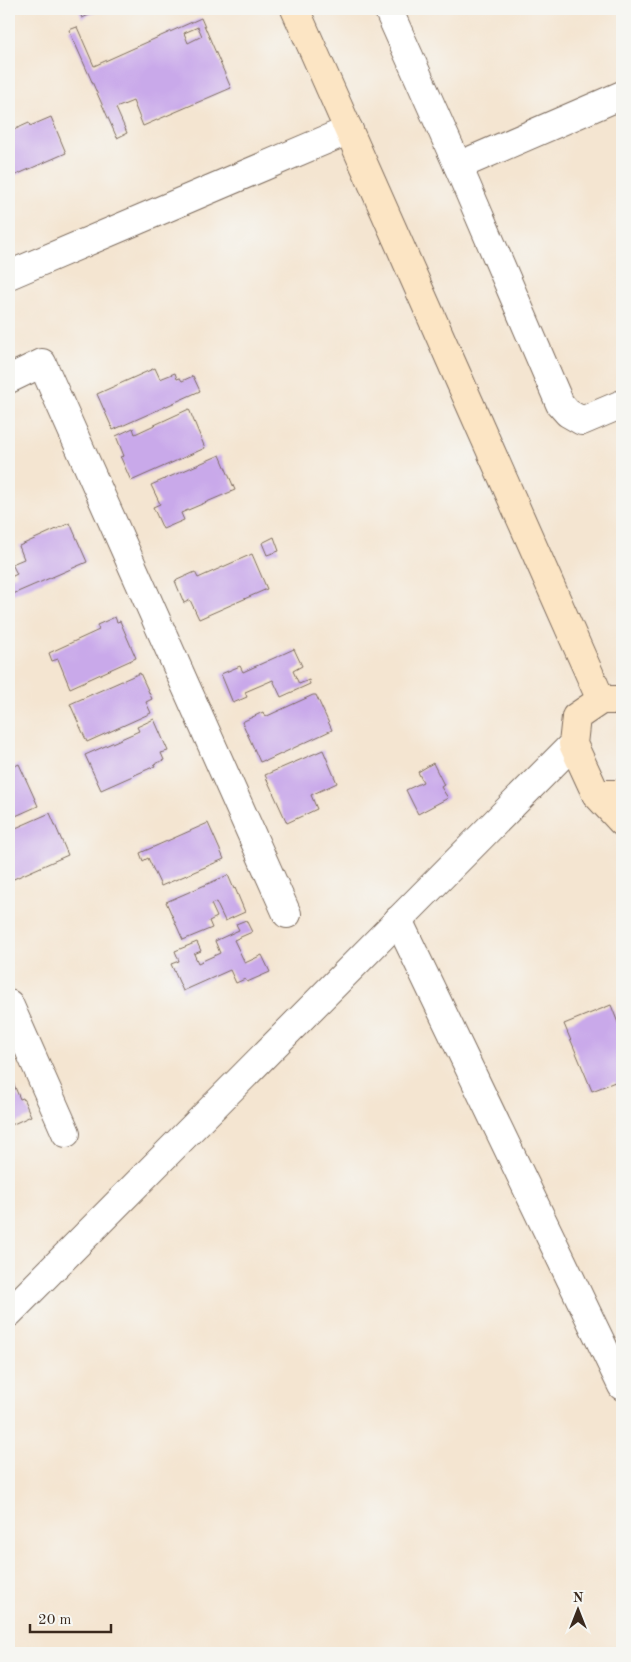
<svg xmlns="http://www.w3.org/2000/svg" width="631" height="1662" viewBox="0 0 631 1662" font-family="'Old Standard TT',serif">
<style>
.building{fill:#c9a9ea;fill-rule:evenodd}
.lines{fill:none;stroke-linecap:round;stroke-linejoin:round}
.street-casing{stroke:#7c6b5d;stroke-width:30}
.secondary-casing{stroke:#7c6b5d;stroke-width:30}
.street{stroke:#fff;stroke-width:28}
.secondary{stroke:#fce5c4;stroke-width:28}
</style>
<rect width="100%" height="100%" fill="#f6f6f2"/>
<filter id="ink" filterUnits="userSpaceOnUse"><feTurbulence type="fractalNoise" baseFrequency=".02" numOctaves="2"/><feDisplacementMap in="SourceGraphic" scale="10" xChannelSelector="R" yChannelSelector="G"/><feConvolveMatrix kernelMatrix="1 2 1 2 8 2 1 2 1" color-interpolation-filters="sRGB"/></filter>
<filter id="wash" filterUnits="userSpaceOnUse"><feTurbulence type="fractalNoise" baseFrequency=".0096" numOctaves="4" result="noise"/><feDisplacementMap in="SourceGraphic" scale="20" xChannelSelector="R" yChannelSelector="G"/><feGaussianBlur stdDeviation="1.12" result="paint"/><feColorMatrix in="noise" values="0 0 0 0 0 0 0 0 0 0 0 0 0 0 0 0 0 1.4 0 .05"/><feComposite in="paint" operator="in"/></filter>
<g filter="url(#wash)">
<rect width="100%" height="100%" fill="#f4e5d1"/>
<g id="blocks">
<g class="building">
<polygon points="78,9 103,9 82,18"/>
<path d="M 201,18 L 231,88 L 143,126 L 133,101 L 116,108 L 127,133 L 117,138 L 69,30 L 77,27 L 94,66 ZM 198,27 L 202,36 L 188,43 L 184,33 Z"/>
<polygon points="51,117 66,153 9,178 9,132 29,123 30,126"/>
<polygon points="155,368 160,379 175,373 177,379 180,378 182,381 193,376 200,391 113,430 97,394"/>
<polygon points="189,409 205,448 131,481 121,458 120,457 124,456 116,436 133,428 135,434"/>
<polygon points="220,455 235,490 181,513 184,520 163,529 153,507 160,504 151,485"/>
<polygon points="70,523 87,562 13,594 9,584 9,578 17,574 12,564 24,559 19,546"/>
<polygon points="274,537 279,551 267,555 262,543"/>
<polygon points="252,554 267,589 199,619 190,600 184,603 175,581 195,572 198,578"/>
<polygon points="115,617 117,622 120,621 136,658 70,688 58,659 52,661 49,653 99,630 97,625"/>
<polygon points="294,649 302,666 293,671 299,684 309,680 310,684 281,697 273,680 245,692 247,697 233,703 221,674 240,666 243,672"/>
<polygon points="140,673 152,699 146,702 151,713 87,742 70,704"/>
<polygon points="313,695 316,695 332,730 266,761 265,760 260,762 242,722 263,712 265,717"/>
<polygon points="154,719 168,751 161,753 164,760 154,764 155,766 101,790 85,755 139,731 137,727"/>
<polygon points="323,750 337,783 311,795 317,809 287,823 265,775"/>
<polygon points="433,763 444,785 441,787 448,798 418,814 406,790 423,782 418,772"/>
<polygon points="19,764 38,806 9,819 9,769"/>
<polygon points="50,813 68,855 9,881 9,831"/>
<polygon points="208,823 224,859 161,886 148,858 143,861 140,853"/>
<polygon points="228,875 234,889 235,888 245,912 225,921 216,902 211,904 217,917 209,921 212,928 183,940 166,902"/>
<polygon points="246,920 252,932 234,940 245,963 262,955 270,972 247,982 245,979 236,983 230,970 183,991 171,964 179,961 175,951 197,942 201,951 194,954 198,963 220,953 215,941 239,930 236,924"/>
<polygon points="611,1005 622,1033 622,1100 615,1082 592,1091 564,1024"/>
<polygon points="12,1080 20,1099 23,1098 31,1116 9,1126 9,1081"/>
</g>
</g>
</g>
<g filter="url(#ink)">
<use href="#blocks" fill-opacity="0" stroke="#7c6b5d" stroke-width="1"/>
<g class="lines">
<defs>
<g id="street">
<polyline points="388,9 458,166 560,404 568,413 582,421 622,404"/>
<polyline points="458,166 622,95"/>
<polyline points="9,275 349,130"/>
<polyline points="9,379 42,363 287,914"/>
<polyline points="398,920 622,1386"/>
<polyline points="9,1004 66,1133"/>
<polyline points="9,1313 573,744"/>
</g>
<g id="secondary">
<polyline points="295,9 601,700"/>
<polyline points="622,700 601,700 576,717 573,744 596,794 622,794"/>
<polyline points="596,794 622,822"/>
</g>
</defs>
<use href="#street" class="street-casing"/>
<use href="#secondary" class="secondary-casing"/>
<use href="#street" class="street"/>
<use href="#secondary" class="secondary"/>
</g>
</g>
<rect width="631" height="1662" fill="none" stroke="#f6f6f2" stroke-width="30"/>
<g transform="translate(578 1610)" stroke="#f6f6f2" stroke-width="4" paint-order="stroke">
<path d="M0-4L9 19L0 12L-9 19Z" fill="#3b2a1e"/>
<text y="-8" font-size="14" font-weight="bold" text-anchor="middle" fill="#3b2a1e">N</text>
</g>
<path d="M30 1624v8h81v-8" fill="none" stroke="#3b2a1e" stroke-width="2.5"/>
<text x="38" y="1624" font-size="15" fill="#3b2a1e" stroke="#f6f6f2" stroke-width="4" paint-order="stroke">20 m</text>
</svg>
